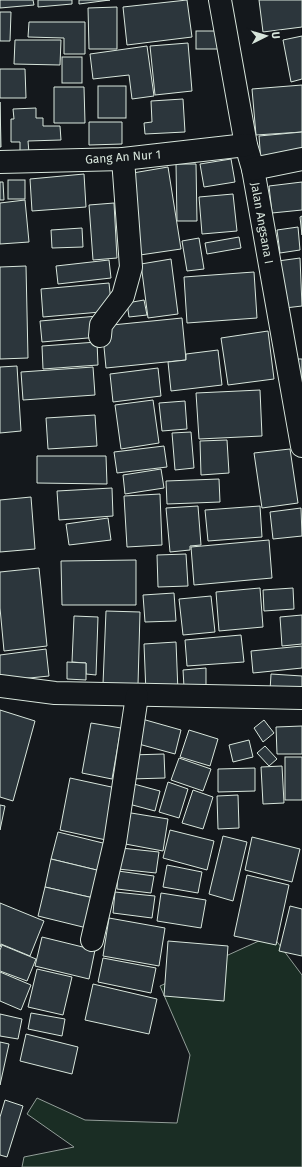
<svg xmlns="http://www.w3.org/2000/svg" width="302" height="1167" viewBox="0 0 302 1167" font-family="'Fira Sans',sans-serif">
<style>
.green{fill:#1a2d24;stroke:#939e99}
.building{fill:#2c363c;stroke:#d8e6dc}
.lines{fill:none;stroke-linecap:round;stroke-linejoin:round}
.minor-casing{stroke:#d8e6dc;stroke-width:24}
.minor{stroke:#14181c;stroke-width:22}
.labels{text-anchor:middle;dominant-baseline:central;stroke-width:3;stroke-linejoin:round;paint-order:stroke}
.street-label{font-size:12px;fill:#d8e6dc;stroke:#14181c}
</style>
<rect width="100%" height="100%" fill="#14181c"/>
<polygon class="green" points="272,935 302,975 302,1167 22,1167 24,1157 74,1147 27,1114 37,1098 85,1120 177,1123 190,1055 160,986"/>
<g class="building">
<polygon points="0,0 33,0 34,5 0,8"/>
<polygon points="38,0 72,0 72,4 38,7"/>
<polygon points="79,0 110,0 79,4"/>
<polygon points="187,0 192,37 127,45 123,7"/>
<polygon points="259,0 302,0 302,27 263,32"/>
<polygon points="117,7 117,49 89,49 88,8"/>
<polygon points="0,12 11,12 10,41 0,41"/>
<polygon points="29,22 85,22 85,54 64,54 64,38 28,37"/>
<rect x="196" y="31" width="26" height="18"/>
<polygon points="302,36 302,79 291,82 283,40"/>
<polygon points="15,40 61,40 60,65 14,64"/>
<polygon points="188,43 192,91 155,95 150,46"/>
<polygon points="147,46 154,96 132,99 129,75 93,79 90,54"/>
<rect x="62" y="57" width="20" height="26"/>
<polygon points="0,69 25,69 26,98 0,98"/>
<polygon points="302,85 302,132 256,135 252,89"/>
<rect x="98" y="86" width="28" height="32"/>
<polygon points="54,87 84,87 85,123 54,123"/>
<polygon points="183,99 185,132 145,134 144,123 152,122 151,101"/>
<polygon points="0,102 1,147 0,147"/>
<polygon points="36,108 36,118 43,118 43,126 60,126 61,140 28,141 29,153 20,153 20,142 11,142 11,119 14,119 13,109"/>
<polygon points="89,122 122,122 122,144 89,145"/>
<polygon points="302,132 302,158 261,162 259,136"/>
<polygon points="231,159 235,182 204,187 200,164"/>
<polygon points="176,164 196,164 197,221 177,221"/>
<polygon points="168,167 181,249 140,255 127,174"/>
<polygon points="84,174 86,207 32,211 30,179"/>
<rect x="8" y="180" width="17" height="19"/>
<polygon points="0,182 3,182 4,200 0,200"/>
<polygon points="302,182 302,210 272,213 269,186"/>
<polygon points="233,194 237,231 202,234 199,197"/>
<polygon points="25,200 29,242 0,244 0,203"/>
<polygon points="114,203 117,258 93,260 89,205"/>
<polygon points="302,216 302,235 300,217"/>
<polygon points="298,227 300,250 280,253 277,230"/>
<polygon points="82,228 83,247 52,248 51,230"/>
<polygon points="239,237 241,248 207,254 205,243"/>
<polygon points="199,238 204,269 187,271 182,241"/>
<polygon points="300,258 302,306 285,308 278,261"/>
<polygon points="171,259 178,314 148,318 141,264"/>
<polygon points="109,260 111,278 58,284 56,266"/>
<polygon points="26,266 28,358 0,359 0,267"/>
<polygon points="254,272 257,318 187,323 184,277"/>
<polygon points="109,283 112,311 43,317 41,289"/>
<polygon points="144,300 147,315 129,317 127,303"/>
<polygon points="98,316 99,337 42,342 40,321"/>
<polygon points="182,318 186,360 106,368 102,326"/>
<polygon points="268,331 274,379 228,385 221,338"/>
<polygon points="97,342 98,365 43,369 42,346"/>
<polygon points="218,350 222,385 171,391 168,362 186,360 186,354"/>
<polygon points="295,359 302,359 302,387"/>
<polygon points="17,366 21,431 0,433 0,367"/>
<polygon points="93,367 95,395 23,400 21,372"/>
<polygon points="158,368 161,396 113,402 110,374"/>
<polygon points="260,390 262,436 199,439 196,393"/>
<polygon points="153,400 159,443 121,449 115,405"/>
<polygon points="185,401 187,429 162,431 159,403"/>
<polygon points="95,415 97,446 48,449 46,418"/>
<polygon points="191,432 194,468 175,470 172,433"/>
<polygon points="227,440 229,473 201,475 200,441"/>
<polygon points="164,446 167,467 117,473 114,452"/>
<polygon points="290,449 298,503 262,508 254,453"/>
<polygon points="37,456 106,456 107,484 37,483"/>
<polygon points="161,469 164,488 125,494 123,475"/>
<polygon points="219,479 220,502 167,504 166,481"/>
<polygon points="112,488 113,516 59,520 57,491"/>
<polygon points="160,494 162,545 127,547 124,496"/>
<polygon points="31,497 35,549 0,552 0,500"/>
<polygon points="198,506 201,545 190,546 190,550 170,552 166,508"/>
<polygon points="260,506 262,537 208,541 205,510"/>
<polygon points="301,508 302,536 273,539 270,512"/>
<polygon points="108,518 111,540 69,545 66,524"/>
<polygon points="269,540 272,578 194,585 191,547"/>
<polygon points="186,554 188,586 158,587 157,555"/>
<polygon points="136,560 136,605 62,605 61,561"/>
<polygon points="39,568 47,646 4,651 0,608 0,572"/>
<polygon points="260,588 263,627 219,631 216,592"/>
<polygon points="293,588 294,609 264,611 263,590"/>
<polygon points="174,593 176,621 145,622 143,595"/>
<polygon points="211,596 215,632 183,635 179,599"/>
<polygon points="106,611 140,612 138,685 103,684"/>
<polygon points="302,615 302,644 282,646 280,617"/>
<polygon points="74,616 98,617 96,675 86,674 86,663 72,662"/>
<polygon points="241,635 244,662 187,666 185,640"/>
<polygon points="176,642 178,692 146,693 144,644"/>
<polygon points="302,646 302,668 253,673 251,651"/>
<polygon points="46,649 49,676 0,681 0,655"/>
<polygon points="67,662 86,663 86,680 67,679"/>
<polygon points="206,668 206,687 184,687 183,670"/>
<polygon points="271,674 302,676 302,693 270,691"/>
<polygon points="0,710 35,721 13,801 0,797"/>
<polygon points="142,719 181,730 175,754 135,743"/>
<polygon points="264,720 274,733 263,742 254,728"/>
<polygon points="91,723 121,728 112,779 82,773"/>
<polygon points="302,726 302,754 277,754 276,727"/>
<polygon points="189,730 218,739 210,766 180,757"/>
<polygon points="249,740 253,757 233,762 229,745"/>
<polygon points="265,746 277,759 269,766 257,753"/>
<polygon points="164,754 165,778 130,779 130,755"/>
<rect x="285" y="757" width="17" height="43"/>
<polygon points="179,758 211,769 203,791 171,780"/>
<polygon points="282,766 284,803 263,804 261,767"/>
<polygon points="255,768 255,791 218,792 218,769"/>
<polygon points="70,778 116,788 106,840 60,830"/>
<polygon points="168,782 188,789 179,818 159,812"/>
<polygon points="130,783 160,791 155,811 125,803"/>
<polygon points="193,790 213,797 203,829 182,823"/>
<polygon points="238,795 239,828 218,829 217,796"/>
<polygon points="0,805 5,806 0,830"/>
<polygon points="125,812 168,819 163,851 120,843"/>
<polygon points="170,830 214,841 207,870 163,858"/>
<polygon points="58,832 111,845 105,872 51,859"/>
<polygon points="223,836 247,842 233,901 209,894"/>
<polygon points="252,837 300,849 292,882 245,870"/>
<polygon points="121,848 159,852 156,873 118,869"/>
<polygon points="51,859 105,872 98,899 45,887"/>
<polygon points="167,865 202,872 198,893 163,887"/>
<polygon points="118,871 154,876 151,893 117,889"/>
<polygon points="247,875 289,885 276,945 234,936"/>
<polygon points="45,887 98,899 91,929 38,916"/>
<polygon points="115,892 155,896 152,918 113,913"/>
<polygon points="161,893 206,900 201,928 157,921"/>
<polygon points="0,903 44,921 30,956 1,944 0,947"/>
<polygon points="290,906 302,909 302,956 279,951"/>
<polygon points="109,918 165,928 159,966 103,956"/>
<polygon points="42,937 95,950 89,979 35,966"/>
<polygon points="168,941 228,946 224,1001 164,996"/>
<polygon points="2,945 36,959 27,981 0,971 0,950"/>
<polygon points="103,958 156,968 151,993 98,982"/>
<polygon points="37,969 72,977 63,1015 28,1007"/>
<polygon points="0,972 31,985 21,1010 0,1001"/>
<polygon points="93,984 157,999 149,1034 85,1020"/>
<polygon points="31,1013 65,1019 62,1036 28,1029"/>
<polygon points="0,1014 22,1019 18,1039 0,1036"/>
<polygon points="26,1034 78,1047 72,1074 20,1061"/>
<polygon points="0,1042 9,1044 0,1085"/>
<polygon points="5,1100 23,1106 7,1157 0,1155 0,1117"/>
</g>
<g class="lines">
<defs>
<g id="minor">
<polyline points="220,0 246,145 253,169 302,446"/>
<polyline points="0,162 123,159 246,145"/>
<polyline points="253,169 302,159"/>
<polyline points="100,336 101,325 123,296 131,267 123,159"/>
<polyline points="0,686 55,693 302,698"/>
<polyline points="92,940 115,842 137,696"/>
</g>
</defs>
<use href="#minor" class="minor-casing"/>
<use href="#minor" class="minor"/>
</g>
<g class="labels">
<g class="street-label">
<text transform="translate(123 157) rotate(-4)">Gang An Nur 1</text>
<text transform="translate(262 223) rotate(80)">Jalan Angsana I</text>
</g>
</g>
<g transform="translate(266 36) rotate(85)" stroke="#14181c" stroke-width="3" paint-order="stroke">
<path d="M0-3L7 15L0 10L-7 15Z" fill="#d8e6dc"/>
<text y="-6" font-size="11" font-weight="bold" text-anchor="middle" fill="#d8e6dc">U</text>
</g>
</svg>
